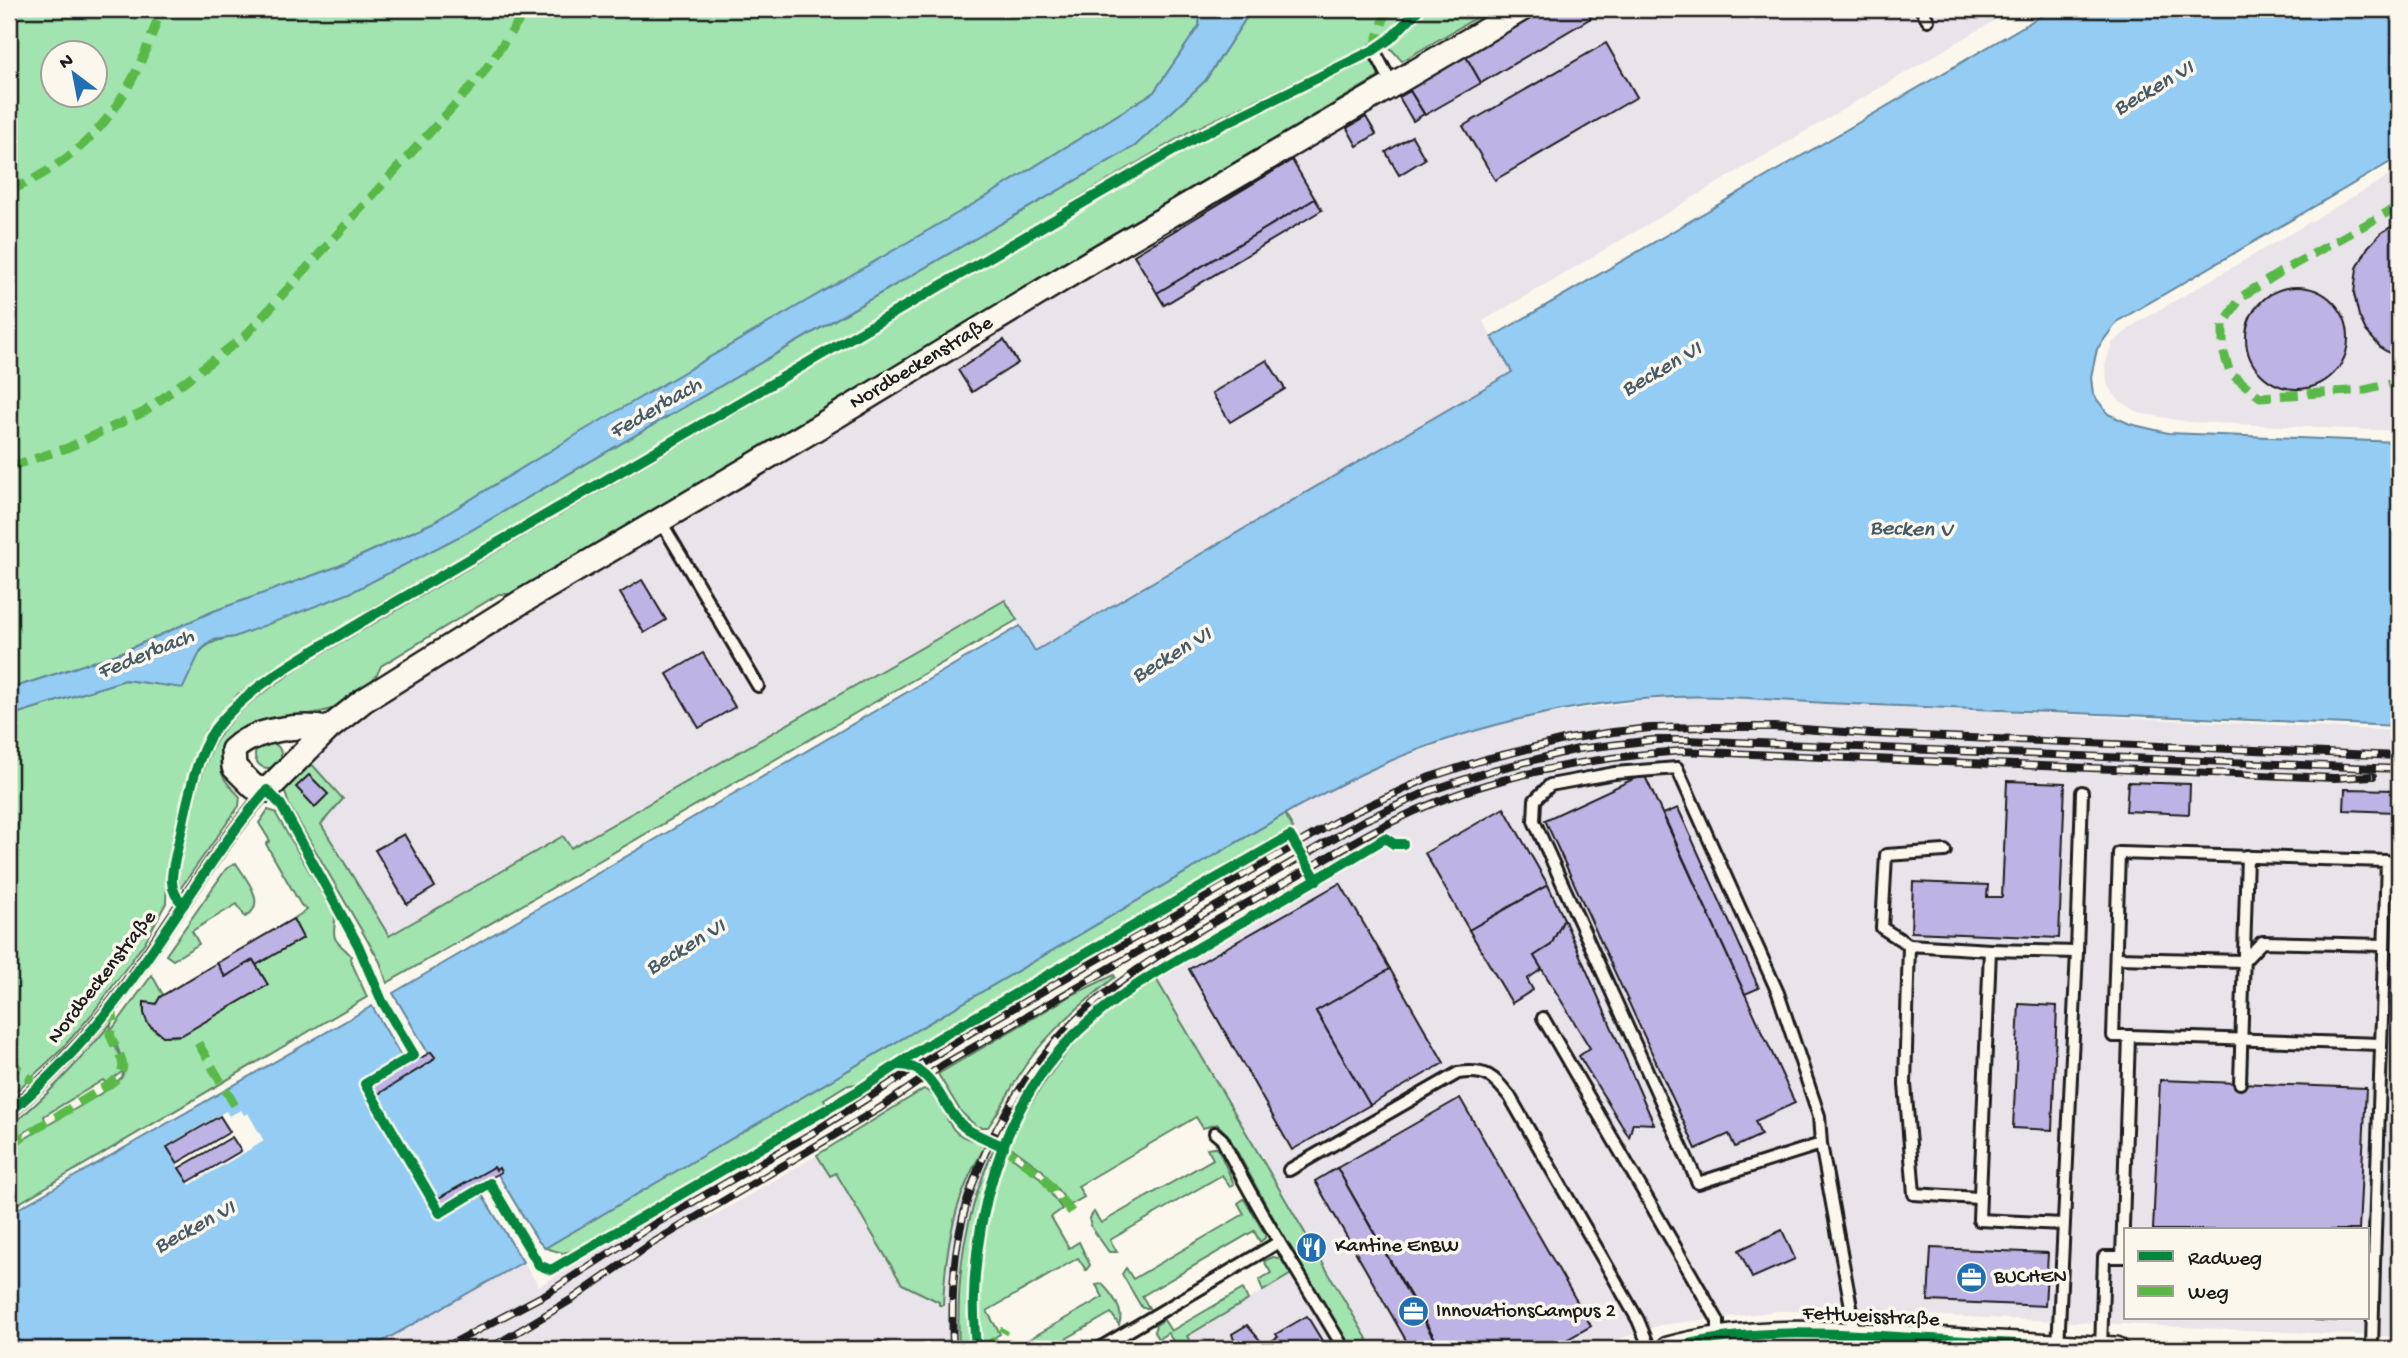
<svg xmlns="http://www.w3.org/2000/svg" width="2408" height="1358" viewBox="0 0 2408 1358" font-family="'Gochi Hand',sans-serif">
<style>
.built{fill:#e9e3ea;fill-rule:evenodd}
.green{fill:#a1e4af;stroke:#5e8066;stroke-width:2;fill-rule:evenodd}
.water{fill:#94ccf3;stroke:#64869d;stroke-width:2}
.pier{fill:#fbf7ec}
.building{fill:#beb3e5;stroke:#1c1c1c;stroke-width:2}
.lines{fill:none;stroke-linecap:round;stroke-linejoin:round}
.service-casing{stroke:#1c1c1c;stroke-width:16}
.minor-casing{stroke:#1c1c1c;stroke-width:28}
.service{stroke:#fbf7ec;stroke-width:10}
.minor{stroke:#fbf7ec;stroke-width:23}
.rail-casing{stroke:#1c1c1c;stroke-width:8}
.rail{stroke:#fbf7ec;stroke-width:5;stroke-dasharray:16;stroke-linecap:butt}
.quiet{stroke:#58b947;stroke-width:9;stroke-dasharray:18 9;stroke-linecap:butt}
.cycleway-casing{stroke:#fbf7ec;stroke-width:15}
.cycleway{stroke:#00873e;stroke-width:10}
.labels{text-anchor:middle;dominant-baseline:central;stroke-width:7;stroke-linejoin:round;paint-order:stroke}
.street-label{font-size:21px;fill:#1c1c1c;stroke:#fbf7ec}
.poi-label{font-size:21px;fill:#1c1c1c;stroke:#fbf7ec;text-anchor:start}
.water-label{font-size:23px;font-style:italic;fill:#465a67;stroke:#fbf7ec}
</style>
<rect width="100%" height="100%" fill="#fbf7ec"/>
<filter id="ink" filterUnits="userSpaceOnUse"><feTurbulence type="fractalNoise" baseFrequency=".0143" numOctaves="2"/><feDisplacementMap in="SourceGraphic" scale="14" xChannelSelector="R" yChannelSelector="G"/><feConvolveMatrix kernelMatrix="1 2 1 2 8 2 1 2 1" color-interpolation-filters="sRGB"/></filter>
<g filter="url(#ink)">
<g class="built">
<polygon points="1540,9 2014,9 1483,321 1512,372 1034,651 1004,600 571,848 563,836 389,936 322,823 344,798 310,761 342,734 434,670 886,398 1100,274"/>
<polygon points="2399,170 2399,431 2189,422 2139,413 2118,399 2108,386 2105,365 2112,343 2137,323"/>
<path d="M 1670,697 L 1739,697 L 1825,703 L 2399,731 L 2399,1337 L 1839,1311 L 1778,1311 L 1660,1325 L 1589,1349 L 1374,1349 L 1155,977 L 1323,882 L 1285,814 L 1297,807 L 1370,770 L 1447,741 L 1519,718 ZM 2126,1230 L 2368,1230 L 2368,1318 L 2126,1318 Z"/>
<polygon points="987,1143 995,1146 983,1173 969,1219 961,1258 959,1349 369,1349 523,1262 539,1286 692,1195 707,1220 817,1155 829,1176 836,1173 903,1285 942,1305 950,1234 966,1183"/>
<polygon points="1293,1273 1338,1349 1195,1349 1187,1336"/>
</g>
<g class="green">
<path d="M 9,9 L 1201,9 L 1199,26 L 1154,92 L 989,195 L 432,523 L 339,566 L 214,611 L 120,653 L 9,689 ZM 52,52 L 94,52 L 94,94 L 52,94 Z"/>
<path d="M 1252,9 L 1491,9 L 1402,61 L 1383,40 L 1189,132 L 799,365 L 372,608 L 238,694 L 206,730 L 194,759 L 180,808 L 167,873 L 166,903 L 145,942 L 93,1013 L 60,1051 L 9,1098 L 9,716 L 125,680 L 183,687 C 198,656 196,642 234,637 L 468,532 L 1135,146 L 1205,81 Z"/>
<path d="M 1371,56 C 1377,61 1381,68 1378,77 L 513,594 L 499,594 L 381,666 C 375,683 355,698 339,706 C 307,722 229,710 221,755 C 220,763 220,769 223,776 C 226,784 235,790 240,797 L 239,806 L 180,889 C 175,871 183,849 187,831 C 194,802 203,759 220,735 C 239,706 274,686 301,666 L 1196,143 Z"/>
<polygon points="1005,600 1017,620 387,983 380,962 366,938 289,805 283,786 309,761 343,799 321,824 389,936 563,836 571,848"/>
<circle cx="268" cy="755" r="13"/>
<path d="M 268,810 L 275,812 L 334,914 C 337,922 332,931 335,938 C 337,944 347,950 351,956 L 350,959 L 367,997 L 9,1209 L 9,1148 L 109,1089 L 122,1077 L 125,1067 L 111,1031 L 152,975 L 163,995 L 156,1004 L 144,1002 C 141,1024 157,1039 178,1036 L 268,985 L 256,965 L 303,938 L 293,919 L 307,910 L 301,905 L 266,844 L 270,841 L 259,823 Z"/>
<polygon points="1285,814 1293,828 926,1040 862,1083 845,1086 824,1099 827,1105 577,1249 563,1253 545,1248"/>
<path d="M 236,863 C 245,878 269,904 245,917 L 237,904 L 192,931 L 199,944 L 173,960 L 166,955 L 226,869 Z"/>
<path d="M 1114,975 L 1115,977 C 1083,1003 1049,1031 1025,1066 C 1012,1085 1002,1108 988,1127 L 977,1127 L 961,1112 L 938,1074 L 1072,995 Z"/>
<path d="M 1155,977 L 1373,1349 L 1350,1349 L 1286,1241 L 1228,1135 L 1217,1124 L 1203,1128 L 1196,1117 L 1078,1186 L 1084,1197 L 1070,1205 L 1042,1170 L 1008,1145 C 1042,1076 1088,1016 1155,977 Z"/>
<path d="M 112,1022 C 104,1045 125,1051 122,1072 L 106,1083 L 103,1080 L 44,1116 L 45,1120 L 9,1141 L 9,1127 C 48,1096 80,1061 112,1022 Z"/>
<path d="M 924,1089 C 956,1108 935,1137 987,1143 C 980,1156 972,1168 967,1182 C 950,1220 945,1263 943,1305 L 939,1305 L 939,1302 L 902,1284 L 836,1173 L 830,1176 L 817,1155 Z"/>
<path d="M 995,1146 L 1001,1149 C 974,1220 971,1275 972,1349 L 959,1349 C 956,1274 964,1215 995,1146 Z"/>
<polygon points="1214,1147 1218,1149 1234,1184 1230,1187 1222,1175 1110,1240 1117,1252 1109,1252 1092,1228 1089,1219 1094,1212 1101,1223 1213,1159 1207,1148"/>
<path d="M 1004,1151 L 1039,1177 L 1062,1209 L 1051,1217 L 1069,1248 L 1079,1242 L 1090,1265 L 1086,1270 L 1078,1258 L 987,1311 L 1000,1334 L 979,1347 C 978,1329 976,1310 977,1292 C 979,1244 990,1197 1004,1151 Z"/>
<polygon points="1244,1199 1265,1234 1265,1238 1260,1242 1254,1231 1142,1296 1149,1308 1142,1308 1122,1274 1126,1268 1133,1279 1244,1214 1238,1203"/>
<polygon points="1273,1257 1283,1259 1293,1273 1263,1291 1259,1280 1271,1273 1264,1261"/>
<path d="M 1102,1284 C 1112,1294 1125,1311 1119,1325 L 1111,1313 L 1048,1349 L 1012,1349 L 1103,1297 L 1096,1285 Z"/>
<polygon points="1243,1289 1248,1300 1187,1336 1195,1349 1178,1349 1168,1333 1158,1339 1154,1332 1156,1325 1164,1320 1171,1331"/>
</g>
<g class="water">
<polygon points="1201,9 1252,9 1205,81 1135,146 468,532 350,593 234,637 213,640 201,650 183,688 125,680 9,716 9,689 120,653 214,611 339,566 432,523 586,429 989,195 1154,92 1199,26"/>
<path d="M 2053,9 L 2399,9 L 2399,157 L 2118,321 L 2097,349 L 2091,377 L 2093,394 L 2108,414 L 2130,424 L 2168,433 L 2399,442 L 2399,726 L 1825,703 C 1774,700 1723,695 1672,697 C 1572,702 1459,728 1368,771 C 1344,782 1321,795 1297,807 L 545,1248 L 538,1241 L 494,1168 L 431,1202 L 436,1212 L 478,1188 L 523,1262 L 369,1349 L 9,1349 L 9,1214 L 372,1006 L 405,1063 L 364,1087 L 370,1098 L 432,1061 L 435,1057 L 431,1052 L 428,1053 L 393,993 L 1020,626 L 1035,651 L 1512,372 L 1492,337 Z"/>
</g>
<polygon class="pier" points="241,1110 244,1115 248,1113 264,1141 190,1185 188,1182 240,1151 232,1137 179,1168 177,1163 229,1132 220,1117 167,1147 166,1146 226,1111 229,1116"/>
<g class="building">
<polygon points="1544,9 1585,9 1591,18 1481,83 1465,55"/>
<polygon points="1606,43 1637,97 1495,180 1463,126"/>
<polygon points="1465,55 1481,83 1425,115 1409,89"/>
<polygon points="1410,91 1424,114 1413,121 1399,97"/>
<polygon points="1366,117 1376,134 1357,146 1347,128"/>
<polygon points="1412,136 1425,159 1399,175 1386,152"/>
<polygon points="1292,160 1315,199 1157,293 1134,255"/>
<polygon points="1315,199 1322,210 1164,305 1157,293"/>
<polygon points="2399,222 2399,359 2381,348 2366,331 2359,316 2354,294 2357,268 2368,247 2381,233"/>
<circle cx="2297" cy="338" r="51"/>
<polygon points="1004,340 1018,363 972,392 958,370"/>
<polygon points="1267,360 1285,389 1230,422 1212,393"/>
<polygon points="642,580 666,620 644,633 620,593"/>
<polygon points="703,653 735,707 699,728 667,674"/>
<polygon points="1644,774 1795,1103 1755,1121 1761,1135 1735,1147 1729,1134 1696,1149 1545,820"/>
<polygon points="309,775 328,794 315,807 296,787"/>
<polygon points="2007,781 2065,783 2059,938 1911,932 1913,882 1988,885 1987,897 2002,897"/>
<polygon points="2128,782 2190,784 2189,814 2126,811"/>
<polygon points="2345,789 2396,790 2395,812 2344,810"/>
<polygon points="1504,808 1548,885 1469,930 1425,853"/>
<polygon points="1678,808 1759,988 1745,994 1663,814"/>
<polygon points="404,834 435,887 407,904 375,850"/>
<polygon points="1340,883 1390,969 1316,1011 1370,1105 1292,1150 1189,969"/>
<polygon points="1548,885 1564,919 1551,945 1534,956 1542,969 1527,979 1533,990 1512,1003 1469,930"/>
<polygon points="293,919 303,938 256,965 253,960 225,977 217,963"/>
<polygon points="1564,919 1654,1124 1633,1123 1629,1137 1579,1056 1590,1048 1534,956 1551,945"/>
<polygon points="253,960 268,985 182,1035 163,1036 148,1024 144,1013 144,1002 156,1004 160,997 217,963 225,977"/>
<polygon points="1390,969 1444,1063 1370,1105 1316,1011"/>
<polygon points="2019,1004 2057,1006 2052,1130 2013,1128"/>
<polygon points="431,1052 435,1057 432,1061 370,1099 364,1087 405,1063 407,1066"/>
<polygon points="2160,1080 2366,1088 2359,1230 2153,1230"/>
<polygon points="1460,1098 1591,1326 1550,1349 1441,1349 1337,1168"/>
<polygon points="220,1116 230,1132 177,1163 167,1147"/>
<polygon points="232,1137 241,1151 188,1182 179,1168"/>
<polygon points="494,1167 496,1170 499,1168 501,1172 477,1186 478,1188 437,1213 430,1203"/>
<polygon points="1337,1168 1435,1341 1420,1349 1411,1349 1315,1181"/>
<polygon points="1782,1230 1795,1259 1752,1278 1739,1250"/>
<polygon points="1931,1248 2048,1253 2045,1306 1928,1301"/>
<polygon points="1307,1316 1327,1349 1237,1349 1232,1334 1247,1325 1264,1345 1278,1337 1276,1334"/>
<polygon points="2315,1318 2346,1318 2346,1321 2315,1320"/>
<polygon points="481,1340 485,1349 465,1349"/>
<polygon points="879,1340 900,1349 875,1349"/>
</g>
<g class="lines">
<defs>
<g id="service">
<polyline points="1921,9 1928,20"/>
<polyline points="1374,50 1392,84"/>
<polyline points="660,520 758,686"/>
<polyline points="1909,945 1882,928 1886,855 1945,851"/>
<polyline points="2116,958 2244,961 2262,942 2384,945"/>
<polyline points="1543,1018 1718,1321 1718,1339"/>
<polyline points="2129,1036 2113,1036 2119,853 2387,861 2374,1264"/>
<polyline points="2240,1083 2247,856"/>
<path d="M 9,1113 C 47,1080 82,1044 113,1004 C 166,935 209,857 266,791"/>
<path d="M 1215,1133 L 1222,1139 C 1258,1212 1303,1279 1344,1349"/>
<polyline points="1821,1144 1698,1183 1534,821 1535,800 1550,785 1615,773 1677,768 1778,993 1819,1116 1821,1144 1852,1312 1852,1334"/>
<path d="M 1289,1170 L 1458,1073 C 1487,1069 1493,1076 1510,1097 L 1638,1320 L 1650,1349"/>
<polyline points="1978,1198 1914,1194 1905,1084 1909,945 1990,950"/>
<polyline points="2063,1224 1979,1220 1990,950 2077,952"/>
<polyline points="2122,1257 2129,1036 2381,1044"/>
<polyline points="2368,1264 2374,1264 2372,1349"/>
<polyline points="2058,1347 2077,952 2082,792"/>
<polyline points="1098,1349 1279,1242"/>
<polyline points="2101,1349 2104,1257 2126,1257"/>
</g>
<g id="minor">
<path d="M 328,729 C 300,724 254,729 233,750 L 234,767 L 254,787 L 267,790 L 328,729 L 363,701 L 518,604 L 810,432 L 1092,261 L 1522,9"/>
<path d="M 1668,1349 C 1747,1327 1831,1333 1913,1338 C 1980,1342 2048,1346 2116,1349"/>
</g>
</defs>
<use href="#service" class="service-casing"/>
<use href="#minor" class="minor-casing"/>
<use href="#service" class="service"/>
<use href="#minor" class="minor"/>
<defs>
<g id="rail">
<polyline points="442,1349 546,1294 653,1225 814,1132 970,1033 1344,817 1430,777 1486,759 1568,739 1613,732 1650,728 1712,727 1774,727 1873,734 2399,756"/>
<polyline points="489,1349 574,1298 651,1244 880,1108 943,1065 1363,821 1429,791 1493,770 1578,749 1653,740 1686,740 2399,769"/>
<path d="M 953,1349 C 952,1318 952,1286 956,1254 C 968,1160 1028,1057 1101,997 C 1155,953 1219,919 1280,885 C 1319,863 1358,837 1400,818 C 1487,776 1585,758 1681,751 L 2335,778 L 2373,776"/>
</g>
</defs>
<use href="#rail" class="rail-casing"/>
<use href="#rail" class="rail"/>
<g class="quiet">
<polyline points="1374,50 1387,9"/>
<path d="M 9,191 C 96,153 132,97 161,9"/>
<polyline points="2399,206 2284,270 2241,297 2223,325 2223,350 2230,373 2260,397 2365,390 2399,382"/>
<polyline points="9,467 67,448 144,412 245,336 481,76 527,9"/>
<polyline points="198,1043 238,1111"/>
<polyline points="9,1056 18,1069 40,1087"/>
<path d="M 9,1145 L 107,1086 C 136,1067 118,1058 110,1034 L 114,1022 L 112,1005"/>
<polyline points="1000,1145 1042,1176 1074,1215"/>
<polyline points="982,1349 1000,1338 1005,1329"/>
</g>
<defs>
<g id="cycleway">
<path d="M 184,904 C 164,889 174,867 178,845 C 186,811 194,758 215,729 C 250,683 321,647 370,617 L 1195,138 L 1374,50 L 1390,39 L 1419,9"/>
<path d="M 897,1065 C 935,1064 940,1107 964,1127 C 974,1135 991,1140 1004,1147"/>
<path d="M 9,1113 C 47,1081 81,1045 112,1006 C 167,936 209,857 267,790 L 281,805 L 358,945 L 382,1001 L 414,1055 L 365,1084 L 440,1213 L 490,1183 L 539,1265 L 551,1270 L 858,1091 L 929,1044 L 1020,991 L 1290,836 L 1317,880"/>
<path d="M 976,1349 C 975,1332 973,1314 974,1296 C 976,1214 1001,1122 1054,1057 C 1098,1003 1160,970 1220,935 C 1275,903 1331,872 1385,838 L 1394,844 L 1403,844"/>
<path d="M 1668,1349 C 1747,1327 1831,1333 1913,1338 C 1980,1342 2048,1346 2116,1349"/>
</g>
</defs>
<use href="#cycleway" class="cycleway-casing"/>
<use href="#cycleway" class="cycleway"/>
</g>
</g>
<defs>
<symbol id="restaurant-disc" viewBox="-11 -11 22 22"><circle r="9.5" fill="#1f6fb2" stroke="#fbf7ec"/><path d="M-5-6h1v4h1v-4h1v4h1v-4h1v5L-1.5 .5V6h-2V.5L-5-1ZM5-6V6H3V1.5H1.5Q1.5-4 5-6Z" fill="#fff"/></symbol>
<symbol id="office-disc" viewBox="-11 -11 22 22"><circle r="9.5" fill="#1f6fb2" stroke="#fbf7ec"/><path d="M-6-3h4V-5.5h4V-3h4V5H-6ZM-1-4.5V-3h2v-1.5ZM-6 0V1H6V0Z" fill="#fff"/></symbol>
</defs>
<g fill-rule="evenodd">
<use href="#restaurant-disc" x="1294" y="1230" width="35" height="35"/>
<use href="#office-disc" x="1954" y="1260" width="35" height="35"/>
<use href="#office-disc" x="1396" y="1294" width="35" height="35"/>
</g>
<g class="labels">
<g class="street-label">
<text transform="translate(922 364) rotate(-31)">Nordbeckenstraße</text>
<text transform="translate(103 978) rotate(-52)">Nordbeckenstraße</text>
<text transform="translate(1871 1318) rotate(3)">Fettweisstraße</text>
</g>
<g class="poi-label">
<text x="1335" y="1247">Kantine EnBW</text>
<text x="1994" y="1278">BUCHEN</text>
<text x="1436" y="1312">InnovationsCampus 2</text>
</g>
<g class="water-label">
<text transform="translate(2154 89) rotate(-30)">Becken VI</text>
<text transform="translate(1662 370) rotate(-30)">Becken VI</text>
<text transform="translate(656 409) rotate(-30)">Federbach</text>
<text transform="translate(1911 530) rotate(2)">Becken V</text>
<text transform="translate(146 655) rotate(-22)">Federbach</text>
<text transform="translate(1172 656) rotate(-31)">Becken VI</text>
<text transform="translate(686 948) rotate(-31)">Becken VI</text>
<text transform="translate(195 1228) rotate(-28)">Becken VI</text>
</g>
</g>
<rect width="2408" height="1358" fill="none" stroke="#fbf7ec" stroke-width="35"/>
<rect x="18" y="18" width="2373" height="1323" fill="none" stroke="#1c1c1c" stroke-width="2.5" filter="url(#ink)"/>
<rect x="2124" y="1228" width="245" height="91" fill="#fbf7ec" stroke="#a29f99" stroke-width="2"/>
<rect x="2138" y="1251" width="35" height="10" fill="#00873e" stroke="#a29f99" stroke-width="2"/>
<text x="2188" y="1264" font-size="21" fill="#1c1c1c">Radweg</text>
<rect x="2138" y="1286" width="35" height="10" fill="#58b947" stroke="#a29f99" stroke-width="2"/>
<text x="2188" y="1298" font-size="21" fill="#1c1c1c">Weg</text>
<g transform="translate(74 74) rotate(328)"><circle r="33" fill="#fbf7ec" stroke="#a29f99" stroke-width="2"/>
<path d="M0-5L12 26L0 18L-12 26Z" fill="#1f6fb2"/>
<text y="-10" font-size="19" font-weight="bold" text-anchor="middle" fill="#1c1c1c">N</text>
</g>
</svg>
